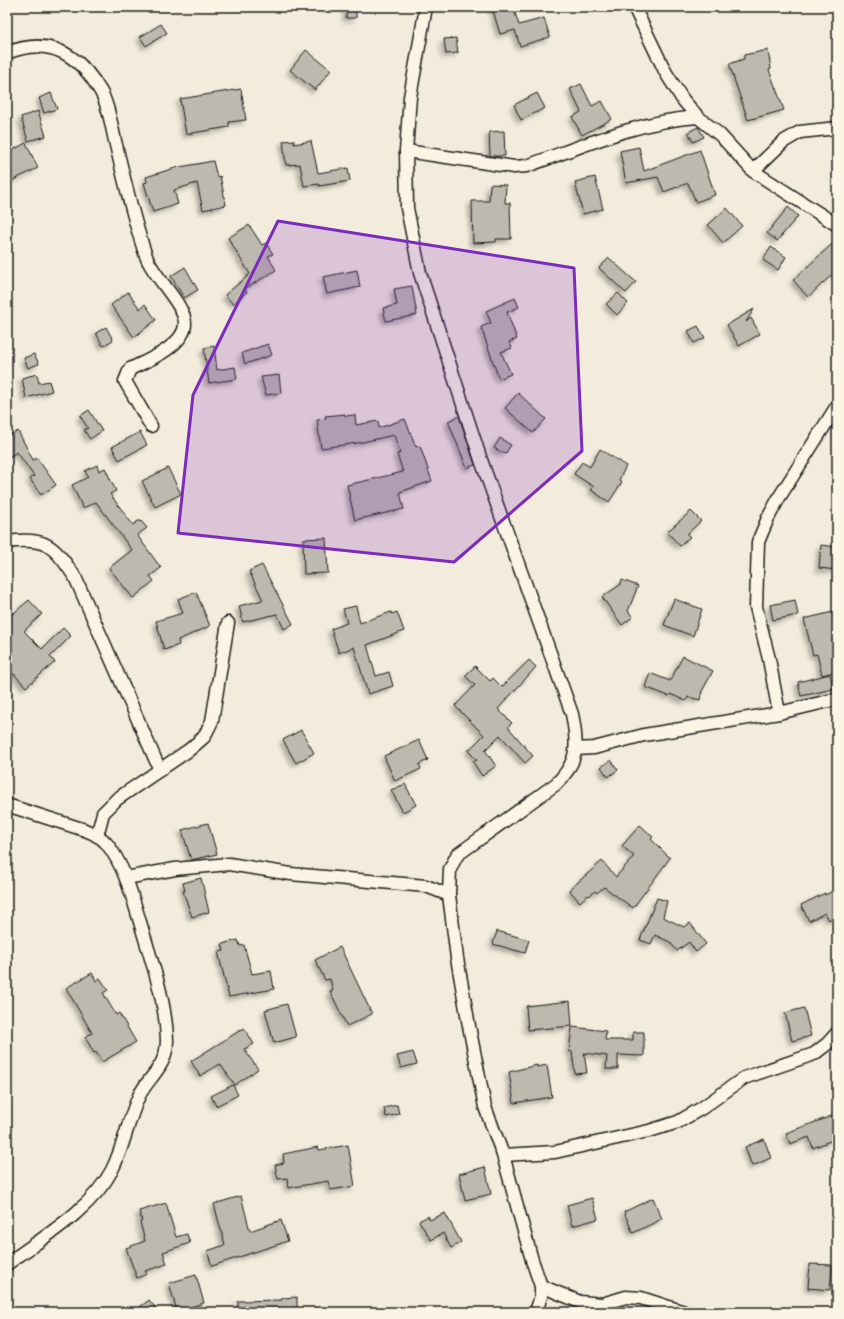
<svg xmlns="http://www.w3.org/2000/svg" width="844" height="1319" viewBox="0 0 844 1319" font-family="Itim,sans-serif">
<style>
.building{fill:#beb9ae;stroke:#1c1c1c;filter:url(#shadow)}
.lines{fill:none;stroke-linecap:round;stroke-linejoin:round}
.minor-casing{stroke:#1c1c1c;stroke-width:15}
.minor{stroke:#fcf5e5;stroke-width:12}
.marked{fill:#7b2cbf;fill-opacity:0.2;stroke:#7b2cbf;stroke-width:3;stroke-linejoin:round}
</style>
<defs>
<filter id="shadow"><feDropShadow dx="-3.5" dy="3.5" stdDeviation="2" flood-color="#0004"/></filter>
</defs>
<rect width="100%" height="100%" fill="#f3ecdd"/>
<filter id="ink" filterUnits="userSpaceOnUse"><feTurbulence type="fractalNoise" baseFrequency=".025" numOctaves="2"/><feDisplacementMap in="SourceGraphic" scale="8" xChannelSelector="R" yChannelSelector="G"/><feConvolveMatrix kernelMatrix="1 2 1 2 8 2 1 2 1" color-interpolation-filters="sRGB"/></filter>
<g filter="url(#ink)">
<g class="building">
<polygon points="347,7 356,7 356,18 346,18"/>
<polygon points="492,7 513,7 519,25 544,18 550,37 520,46 515,30 500,34"/>
<polygon points="161,24 167,33 146,46 140,37"/>
<polygon points="456,38 458,53 446,54 444,39"/>
<polygon points="306,50 331,70 315,90 290,70"/>
<polygon points="768,50 771,69 769,70 784,110 748,120 729,64 744,59 744,55"/>
<polygon points="581,84 592,106 602,101 612,119 582,135 572,117 581,112 570,89"/>
<polygon points="241,89 246,120 229,122 229,127 186,134 180,99"/>
<polygon points="51,93 57,109 44,113 39,98"/>
<polygon points="537,93 545,108 521,120 514,105"/>
<polygon points="38,111 46,136 28,141 21,117"/>
<polygon points="698,127 704,137 693,142 688,132"/>
<polygon points="504,131 505,156 490,156 489,132"/>
<polygon points="294,140 294,144 311,141 318,173 348,168 350,181 319,186 319,184 304,186 300,164 286,165 283,141"/>
<polygon points="26,143 38,168 7,183 7,153"/>
<polygon points="639,147 644,171 700,150 715,195 696,202 688,183 664,192 658,177 626,183 620,151"/>
<polygon points="213,161 217,177 220,176 226,205 203,210 197,183 174,190 178,204 153,212 144,183 147,182 146,177 175,168"/>
<polygon points="595,177 603,209 583,214 575,182"/>
<polygon points="490,184 506,185 505,203 510,203 511,239 496,239 496,242 473,243 472,201 489,201"/>
<polygon points="788,207 798,216 777,241 767,233"/>
<polygon points="727,208 742,226 723,243 708,225"/>
<polygon points="249,225 262,245 266,243 273,254 268,256 276,270 245,289 247,292 233,304 225,295 250,274 228,238"/>
<polygon points="832,244 837,250 837,270 808,297 793,280"/>
<polygon points="771,247 786,257 778,270 763,260"/>
<polygon points="609,258 636,282 626,293 599,268"/>
<polygon points="185,267 198,290 184,298 171,276"/>
<polygon points="357,270 360,287 327,294 323,277"/>
<polygon points="412,286 417,315 386,321 383,308 397,305 394,289"/>
<polygon points="128,292 140,309 145,304 156,320 134,337 111,305"/>
<polygon points="618,293 628,303 617,315 606,304"/>
<polygon points="515,298 519,307 507,312 517,339 509,342 512,348 501,352 511,374 499,379 481,327 491,323 486,311"/>
<polygon points="754,309 746,322 751,318 760,334 739,346 727,325"/>
<polygon points="698,326 705,338 694,343 688,331"/>
<polygon points="106,327 113,340 103,346 96,333"/>
<polygon points="268,344 272,355 245,364 242,353"/>
<polygon points="214,346 217,370 235,367 237,379 209,383 204,348"/>
<polygon points="34,354 39,364 28,368 24,358"/>
<polygon points="37,374 39,383 49,381 52,391 26,398 22,378"/>
<polygon points="279,375 281,393 266,395 261,377"/>
<polygon points="518,393 546,419 533,433 505,408"/>
<polygon points="89,410 102,431 90,439 84,430 88,428 80,416"/>
<polygon points="345,414 345,416 355,415 356,425 378,421 379,428 405,419 416,447 420,446 432,481 400,492 404,509 355,520 347,485 403,472 397,454 400,453 394,435 358,443 321,448 317,420 326,419 325,416"/>
<polygon points="459,416 475,465 467,468 448,421"/>
<polygon points="18,431 33,460 37,458 56,485 41,495 30,479 34,476 17,452 7,458 7,437"/>
<polygon points="140,432 147,445 119,460 112,447"/>
<polygon points="500,438 511,445 505,454 494,448"/>
<polygon points="600,449 626,466 619,480 622,482 609,502 591,490 594,487 574,474 582,462 590,467"/>
<polygon points="97,465 99,471 105,468 116,491 110,494 133,525 138,521 141,521 147,528 137,535 161,568 150,576 154,581 133,598 109,568 132,550 96,502 83,508 72,485 88,477 85,471"/>
<polygon points="168,468 181,494 155,507 142,481"/>
<polygon points="691,511 701,521 687,534 690,537 680,546 667,532"/>
<polygon points="326,538 328,573 304,574 303,539"/>
<polygon points="821,545 837,547 837,570 819,568"/>
<polygon points="262,565 293,624 284,629 277,614 243,622 239,606 263,600 249,571"/>
<polygon points="622,580 638,586 628,611 633,617 622,625 602,597 620,585"/>
<polygon points="196,592 210,626 178,640 179,645 164,650 156,621 183,613 178,599"/>
<polygon points="674,599 702,609 693,636 664,625"/>
<polygon points="29,600 42,614 24,631 42,649 63,628 71,636 50,657 55,662 26,687 14,674 7,679 7,619"/>
<polygon points="795,600 798,615 773,620 770,605"/>
<polygon points="356,606 360,623 391,612 392,614 397,612 404,631 367,645 376,676 389,672 393,686 368,694 354,647 339,653 331,629 347,623 343,609"/>
<polygon points="837,611 837,671 822,675 817,654 813,655 804,619"/>
<polygon points="683,656 713,671 702,691 700,700 688,697 686,701 670,694 669,696 645,687 650,673 670,681"/>
<polygon points="529,660 536,667 498,709 512,723 508,727 533,756 525,763 500,735 485,750 496,766 482,776 473,762 477,760 468,751 484,735 455,706 475,685 465,676 475,666 490,681 493,678 502,687"/>
<polygon points="830,674 833,689 801,696 798,682"/>
<polygon points="301,730 314,753 296,763 283,740"/>
<polygon points="419,740 428,760 419,764 421,769 395,781 384,756"/>
<polygon points="611,760 618,770 608,777 601,767"/>
<polygon points="405,784 416,805 403,812 391,790"/>
<polygon points="208,823 217,854 191,860 182,830"/>
<polygon points="640,825 653,837 651,839 670,858 633,908 604,887 597,893 595,891 589,896 588,895 580,902 569,890 602,861 616,877 634,856 622,846"/>
<polygon points="201,878 209,912 192,917 183,891 185,891 183,883"/>
<polygon points="837,889 837,915 829,920 825,913 809,921 801,905 825,893 825,895"/>
<polygon points="657,898 667,901 663,917 684,927 690,923 706,944 696,952 689,942 677,951 670,942 655,935 651,944 640,940"/>
<polygon points="497,931 529,940 525,953 493,944"/>
<polygon points="238,940 240,946 244,945 252,974 271,971 274,989 229,997 218,952 224,951 222,944"/>
<polygon points="340,947 372,1014 347,1026 330,991 333,990 330,979 325,980 315,960"/>
<polygon points="92,973 96,981 100,978 108,990 103,993 116,1015 119,1013 136,1042 102,1062 96,1052 94,1053 85,1037 92,1033 66,988"/>
<polygon points="570,1001 572,1026 528,1030 526,1006"/>
<polygon points="287,1004 296,1037 274,1043 265,1010"/>
<polygon points="804,1008 811,1036 792,1041 785,1013"/>
<polygon points="572,1027 606,1031 605,1040 633,1040 633,1032 644,1032 644,1056 618,1055 618,1069 606,1069 607,1056 584,1053 587,1073 575,1074 572,1052 569,1051"/>
<polygon points="244,1028 254,1044 244,1049 258,1069 235,1085 220,1064 200,1076 191,1061"/>
<polygon points="413,1052 417,1064 401,1068 397,1056"/>
<polygon points="537,1065 537,1067 547,1065 552,1097 514,1103 509,1072"/>
<polygon points="233,1085 238,1095 216,1106 211,1096"/>
<polygon points="397,1105 399,1114 386,1117 384,1108"/>
<polygon points="837,1114 837,1138 813,1148 809,1137 790,1144 786,1133"/>
<polygon points="764,1139 771,1158 752,1166 745,1147"/>
<polygon points="348,1145 355,1186 330,1190 328,1181 288,1188 287,1178 278,1179 275,1165 284,1163 283,1154 318,1147 319,1150"/>
<polygon points="485,1167 491,1194 465,1200 459,1174"/>
<polygon points="241,1196 250,1231 281,1220 288,1241 212,1266 207,1251 225,1245 214,1204"/>
<polygon points="592,1198 598,1219 572,1226 567,1205"/>
<polygon points="653,1198 662,1219 633,1233 624,1212"/>
<polygon points="166,1203 176,1237 187,1234 190,1243 163,1252 167,1264 145,1271 147,1274 137,1278 126,1248 145,1241 140,1222 142,1221 139,1211"/>
<polygon points="445,1213 461,1242 451,1248 443,1233 431,1240 419,1221 428,1216 430,1220"/>
<polygon points="810,1264 832,1265 830,1290 808,1288"/>
<polygon points="196,1275 204,1303 177,1311 169,1283"/>
<polygon points="297,1297 297,1312 238,1312 238,1301 282,1300 282,1298"/>
<polygon points="149,1300 159,1312 134,1312"/>
</g>
<g class="lines">
<defs>
<g id="minor">
<path d="M 426,7 L 410,97 L 406,151 L 407,208 L 420,273 L 481,460 L 572,714 C 578,744 579,762 556,784 L 457,855 L 450,869 L 449,895 L 457,958 L 469,1026 L 485,1107 L 503,1155 L 532,1260 L 541,1286 L 541,1296 L 536,1312"/>
<polyline points="634,7 666,73 683,100 698,117 720,135 753,171 837,225"/>
<path d="M 7,53 C 50,36 79,54 101,92 C 109,106 112,129 116,145 C 125,182 133,219 146,256 C 152,275 185,305 185,323 C 186,345 147,361 130,369 L 125,381 L 151,426"/>
<path d="M 406,151 L 514,167 L 527,166 C 583,146 638,121 698,117"/>
<polyline points="753,171 783,142 800,132 837,128"/>
<path d="M 7,542 C 47,537 53,545 75,577 L 160,770"/>
<polyline points="779,713 769,659 756,607 758,542 768,518 780,496 837,406"/>
<polyline points="576,749 594,748 644,735 779,713 837,699"/>
<path d="M 7,805 L 85,830 C 93,833 102,837 107,844 C 125,867 132,896 140,922 C 151,960 166,1000 167,1040 C 167,1067 149,1076 139,1096 C 128,1120 124,1146 112,1170 C 91,1210 42,1238 7,1264"/>
<polyline points="97,836 103,813 117,799 189,750 204,737 212,721 228,623"/>
<polyline points="126,878 175,869 229,864 291,874 426,886 449,895"/>
<polyline points="503,1155 555,1152 649,1131 678,1122 702,1108 744,1078 814,1054 827,1044 837,1033"/>
<polyline points="541,1286 580,1302 602,1304 626,1297 641,1298 684,1312"/>
</g>
</defs>
<use href="#minor" class="minor-casing"/>
<use href="#minor" class="minor"/>
</g>
</g>
<path class="marked" d="M 278,221 L 574,268 L 582,451 L 454,562 L 178,533 L 193,395 Z"/>
<rect width="844" height="1319" fill="none" stroke="#fcf5e5" stroke-width="24"/>
<rect x="12" y="12" width="820" height="1295" fill="none" stroke="#1c1c1c" stroke-width="1.5" filter="url(#ink)"/>
</svg>
